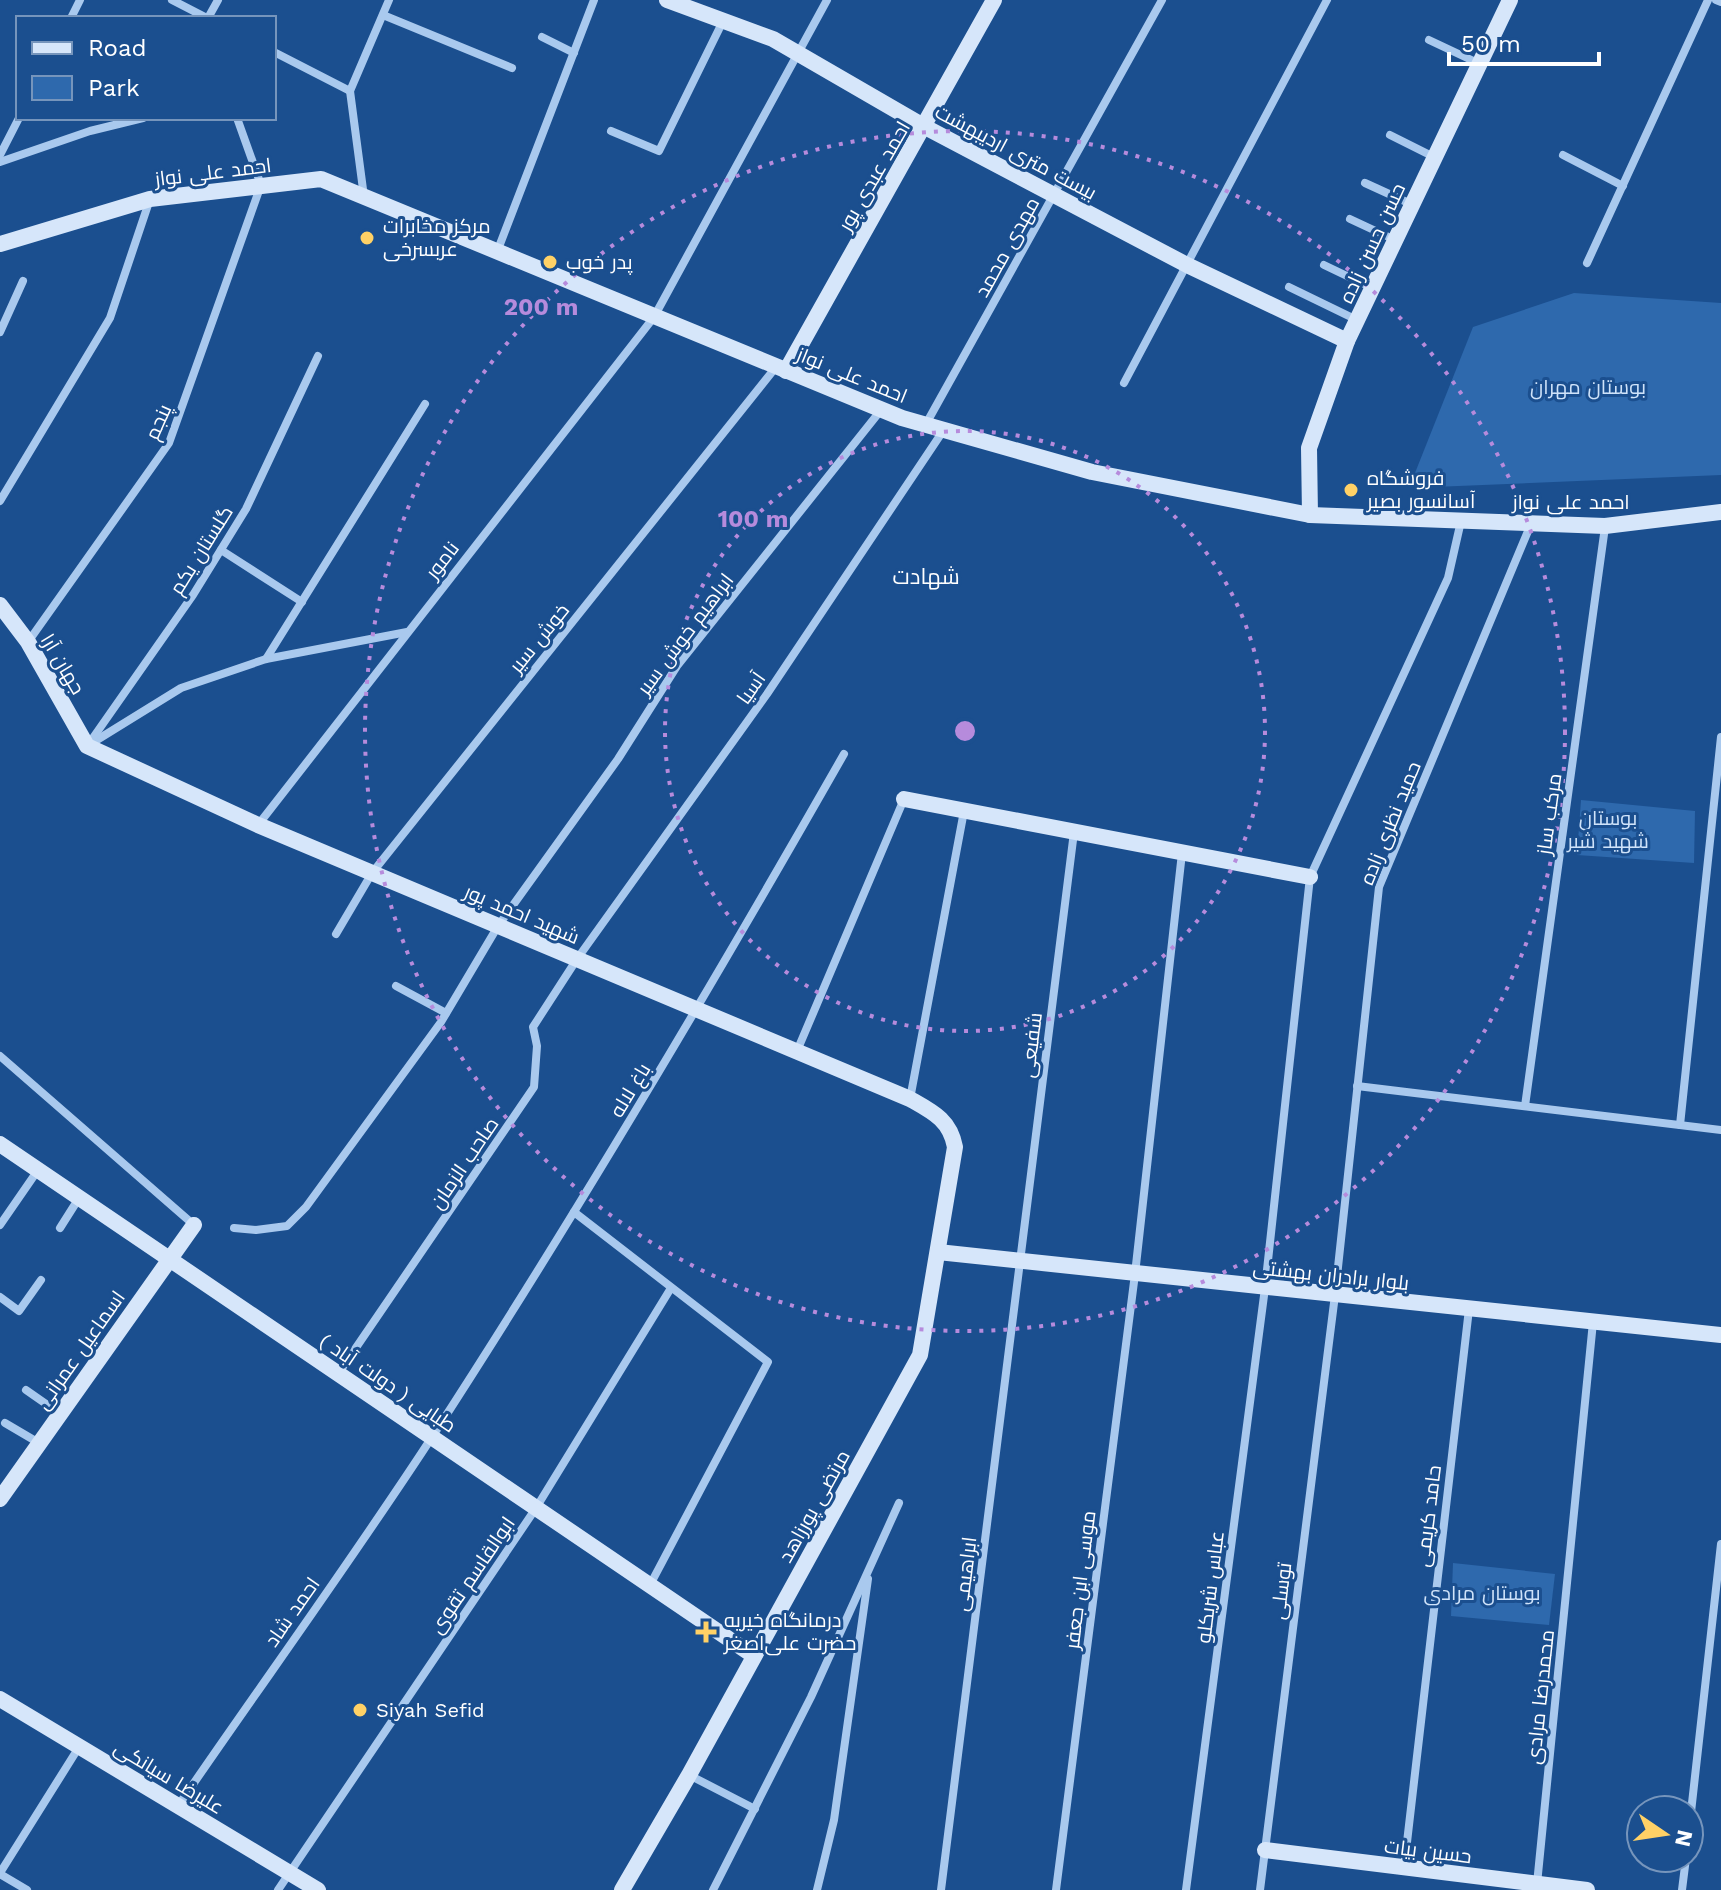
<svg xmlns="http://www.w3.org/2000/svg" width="1721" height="1890" viewBox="0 0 1721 1890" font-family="'Work Sans',Cairo,sans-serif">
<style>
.green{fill:#2e69ad}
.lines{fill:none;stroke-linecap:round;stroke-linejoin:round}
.street{stroke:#a9c9ee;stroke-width:8}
.secondary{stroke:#d6e6fa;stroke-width:16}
.ring{fill:none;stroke:#b68bdc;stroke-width:4;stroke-dasharray:4 8}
.poi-dot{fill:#ffd166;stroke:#1b4f8f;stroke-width:3}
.labels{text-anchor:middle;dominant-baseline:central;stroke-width:6;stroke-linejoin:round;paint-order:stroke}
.street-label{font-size:20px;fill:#fff;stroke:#1b4f8f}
.poi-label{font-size:20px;fill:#fff;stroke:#1b4f8f;text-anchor:start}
.park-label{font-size:20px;fill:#cfe3fa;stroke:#1b4f8f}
.neighbourhood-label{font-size:22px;fill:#fff;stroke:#1b4f8f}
.centre{fill:#b68bdc;stroke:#1b4f8f;stroke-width:4}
.ring-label{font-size:24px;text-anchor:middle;font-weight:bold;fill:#b68bdc;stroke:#1b4f8f;stroke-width:6;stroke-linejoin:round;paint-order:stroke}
</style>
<rect width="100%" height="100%" fill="#1b4f8f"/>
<g class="green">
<polygon points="1574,293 1721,303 1721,475 1409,488 1473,327"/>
<polygon points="1581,800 1695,811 1694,863 1577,855"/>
<polygon points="1453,1563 1555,1574 1549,1625 1451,1616"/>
</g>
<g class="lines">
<g class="street">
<polyline points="172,0 207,18"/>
<polyline points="1716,0 1721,2"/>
<polyline points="383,15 512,68"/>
<polyline points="71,18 80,0"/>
<polyline points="208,18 218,0"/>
<polyline points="542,37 574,53"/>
<polyline points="1429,40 1480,64"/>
<polyline points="274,52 350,91"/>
<polyline points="611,131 659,151 723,21"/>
<polyline points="1390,135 1434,157"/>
<polyline points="0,155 19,118"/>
<polyline points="1563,155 1623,186"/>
<polyline points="0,162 90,131 143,118"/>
<polyline points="1365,183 1411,204"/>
<polyline points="364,197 350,91 389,0"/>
<polyline points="1350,219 1395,240"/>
<polyline points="497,252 594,0"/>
<polyline points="1587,263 1708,0"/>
<polyline points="1324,265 1372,288"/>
<polyline points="1289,287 1357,320"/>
<polyline points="0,332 23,281"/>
<polyline points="1124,383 1327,0"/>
<polyline points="926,424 1162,0"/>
<polyline points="0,501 110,318 150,199"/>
<polyline points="221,550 302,602"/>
<polyline points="28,642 169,443 261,185 237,118"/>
<polyline points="266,659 425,404"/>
<polyline points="92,743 181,688 266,659 407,632"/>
<polyline points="88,745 193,595 246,509 318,356"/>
<polyline points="258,825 654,317 827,0"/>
<polyline points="336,934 372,873 776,367"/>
<polyline points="396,986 446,1013"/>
<polyline points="797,1051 904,799"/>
<polyline points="0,1056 194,1225"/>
<polyline points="1357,1086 1721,1130"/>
<polyline points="910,1099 964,811"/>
<polyline points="1525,1106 1605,527"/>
<polyline points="1680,1125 1721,737"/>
<polyline points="574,1212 768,1362 650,1585"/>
<polyline points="0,1225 38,1170"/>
<polyline points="60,1228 79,1198"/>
<polyline points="234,1228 256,1230 287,1226 306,1207 441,1022 498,926 618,759 677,666 881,410"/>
<polyline points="0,1297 19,1311 41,1280"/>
<polyline points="338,1374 534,1087 537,1046 533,1027 577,959 767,694 943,431"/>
<polyline points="26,1390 59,1413"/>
<polyline points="5,1423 39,1443"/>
<polyline points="689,1775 755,1809"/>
<path d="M 178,1806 C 263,1682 352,1560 434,1434 C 578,1212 713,984 844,754"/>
<polyline points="1689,1830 1721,1544"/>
<polyline points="1404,1868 1469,1309"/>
<polyline points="0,1873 79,1747"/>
<polyline points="0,1874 27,1890"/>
<polyline points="1537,1884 1593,1322"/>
<polyline points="278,1890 536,1508 671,1288"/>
<polyline points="713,1890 811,1697 899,1503"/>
<polyline points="817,1890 834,1820 868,1579"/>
<polyline points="941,1890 1074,832"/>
<polyline points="1056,1890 1135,1274 1182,853"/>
<polyline points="1186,1890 1265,1288 1310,877 1448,578 1461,521"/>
<polyline points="1260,1890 1335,1295 1379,887 1531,524"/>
<polyline points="1682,1890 1686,1858"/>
</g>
<g class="secondary">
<polyline points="667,0 773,39 925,127 1187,265 1347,341"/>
<polyline points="0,244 150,199 321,179 902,418 1092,472 1310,515 1605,526 1721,512"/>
<polyline points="786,371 994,0"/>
<polyline points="1310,515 1309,448 1347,341 1510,0"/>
<path d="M 0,605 L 28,642 L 87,746 L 258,825 L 910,1099 C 933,1112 950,1120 955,1147 L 920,1355 L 689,1775 L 622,1890"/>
<polyline points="904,799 1310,877"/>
<polyline points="0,1144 754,1656"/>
<polyline points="938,1252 1721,1335"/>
<polyline points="0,1499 194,1225"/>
<polyline points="0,1699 318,1890"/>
<polyline points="1265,1850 1587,1890"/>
</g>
</g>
<g class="ring">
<circle cx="965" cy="731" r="300"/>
<circle cx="965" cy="731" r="600"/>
</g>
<g class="poi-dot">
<circle cx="367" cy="238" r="8"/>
<circle cx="550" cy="262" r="8"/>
<circle cx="1351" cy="490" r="8"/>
<path d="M702 1620h8v8h8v8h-8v8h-8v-8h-8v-8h8z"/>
<circle cx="360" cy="1710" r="8"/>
</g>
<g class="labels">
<g class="street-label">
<text transform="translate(1016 152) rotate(28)">بیست متری اردیبهشت</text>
<text transform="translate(213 172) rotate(-7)">احمد علی نواز</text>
<text transform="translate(874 176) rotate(-60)">احمد عبدی پور</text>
<text transform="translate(1372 243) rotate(-65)">حسن حسن زاده</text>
<text transform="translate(1007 247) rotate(-61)">مهدی محمد</text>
<text transform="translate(852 375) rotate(22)">احمد علی نواز</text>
<text transform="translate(158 422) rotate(-66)">پنجم</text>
<text x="1571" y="502">احمد علی نواز</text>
<text transform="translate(201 550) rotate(-58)">گلستان یکم</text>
<text transform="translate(442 560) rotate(-52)">نامور</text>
<text transform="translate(685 634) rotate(-53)">ابراهیم خوش سیر</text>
<text transform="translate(539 638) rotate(-51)">خوش سیر</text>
<text transform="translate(63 664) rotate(59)">جهان آرا</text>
<text transform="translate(751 688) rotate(-55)">آسیا</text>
<text transform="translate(1549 814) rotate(-82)">مرکب ساز</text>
<text transform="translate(1390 823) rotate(-68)">حمید نظری زاده</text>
<text transform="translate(522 914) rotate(23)">شهید احمد پور</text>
<text transform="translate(1031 1045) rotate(-83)">شفیعی</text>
<text transform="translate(630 1090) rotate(-59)">باغ لاله</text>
<text transform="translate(464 1163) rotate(-56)">صاحب الزمان</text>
<text transform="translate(1331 1275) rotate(6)">بلوار برادران بهشتی</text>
<text transform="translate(80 1350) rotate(-55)">اسماعیل عمرانی</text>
<text transform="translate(388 1383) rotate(34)">طبایی ( دولت آباد )</text>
<text transform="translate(814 1506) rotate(-61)">مرتضی پورزاهد</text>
<text transform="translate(1428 1516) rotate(-83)">حامد کریمی</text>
<text transform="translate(965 1574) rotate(-83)">ابراهیمی</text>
<text transform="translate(472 1575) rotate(-56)">ابوالقاسم تقوی</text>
<text transform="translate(1080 1580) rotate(-83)">موسی ابن جعفر</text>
<text transform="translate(1210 1587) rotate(-83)">عباس شریکلو</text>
<text transform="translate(1281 1591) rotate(-83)">توسلی</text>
<text transform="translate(292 1612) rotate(-55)">احمد شاد</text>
<text transform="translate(1540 1697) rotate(-84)">محمدرضا مرادی</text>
<text transform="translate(169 1777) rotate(31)">علیرضا سیانکی</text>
<text transform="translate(1428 1851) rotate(7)">حسین بیات</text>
</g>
<g class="poi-label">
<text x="383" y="226">مرکز مخابرات<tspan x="383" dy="23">عربسرخی</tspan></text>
<text x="566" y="262">پدر خوب</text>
<text x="1367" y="478">فروشگاه<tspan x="1367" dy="23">آسانسور بصیر</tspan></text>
<text x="724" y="1620">درمانگاه خیریه<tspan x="724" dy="23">حضرت علی‌اصغر</tspan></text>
<text x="376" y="1710">Siyah Sefid</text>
</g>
<g class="park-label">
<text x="1588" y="387">بوستان مهران</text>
<text x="1608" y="818">بوستان<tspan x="1608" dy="23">شهید شیر</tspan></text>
<text x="1482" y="1593">بوستان مرادی</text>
</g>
<g class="neighbourhood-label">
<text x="926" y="576">شهادت</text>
</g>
</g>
<circle cx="965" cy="731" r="12" class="centre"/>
<g class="ring-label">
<text x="541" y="315">200 m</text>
<text x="753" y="527">100 m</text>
</g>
<rect x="16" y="16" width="260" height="104" fill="#1b4f8f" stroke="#7695bc" stroke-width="2"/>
<rect x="32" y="42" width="40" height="12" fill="#d6e6fa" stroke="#7695bc" stroke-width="2"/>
<text x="88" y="56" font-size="24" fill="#ffffff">Road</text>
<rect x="32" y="76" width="40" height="24" fill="#2e69ad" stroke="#7695bc" stroke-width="2"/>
<text x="88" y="96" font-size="24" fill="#ffffff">Park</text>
<g transform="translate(1665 1834) rotate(103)"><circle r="38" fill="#1b4f8f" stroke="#7695bc" stroke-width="2"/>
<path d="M0-6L14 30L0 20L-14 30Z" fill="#ffd166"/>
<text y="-12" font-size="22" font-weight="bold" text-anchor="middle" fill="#ffffff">N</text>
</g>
<path d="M1449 52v12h150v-12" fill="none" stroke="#ffffff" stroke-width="4"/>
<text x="1461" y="52" font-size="24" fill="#ffffff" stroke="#1b4f8f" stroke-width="6" paint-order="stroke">50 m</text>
</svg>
